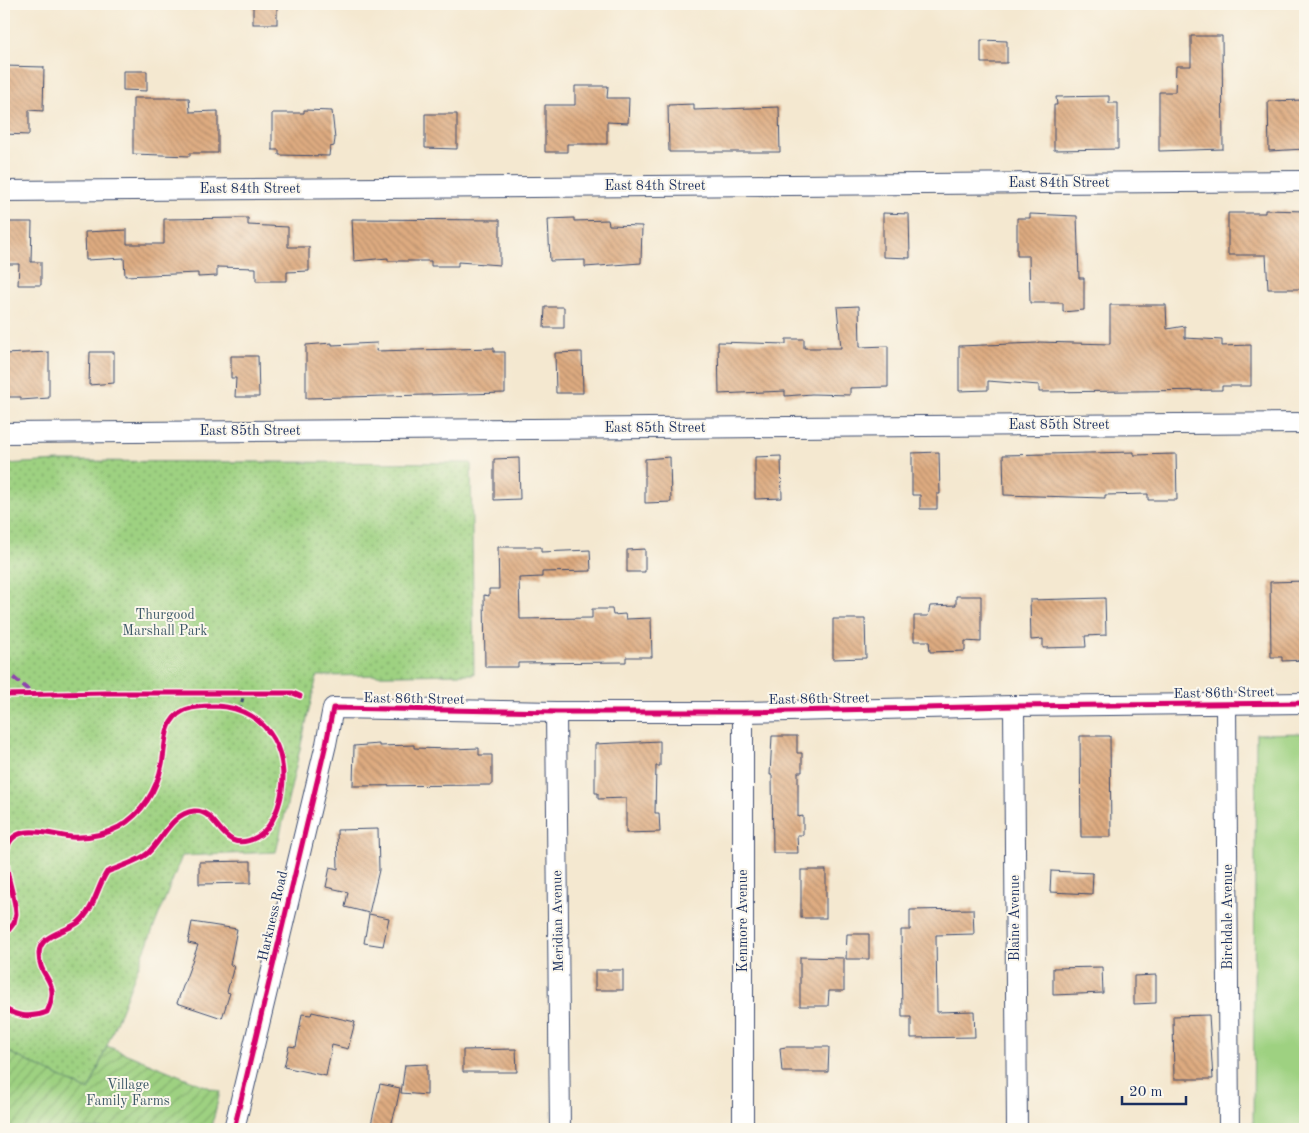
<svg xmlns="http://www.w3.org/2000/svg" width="1309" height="1133" viewBox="0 0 1309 1133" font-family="'Old Standard TT',serif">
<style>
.grass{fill:#9ed181;stroke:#5c8070}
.park{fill:url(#park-dots);stroke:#5c8070}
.garden{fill:url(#garden-furrows);stroke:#5c8070}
.building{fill:url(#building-back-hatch)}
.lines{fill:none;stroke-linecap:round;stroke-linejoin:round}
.street-casing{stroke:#3c4b6f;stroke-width:22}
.path{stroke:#3c4b6f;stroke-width:3;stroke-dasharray:4 4;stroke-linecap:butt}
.street{stroke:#fff;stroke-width:20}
.quiet{stroke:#8e44ad;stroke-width:4;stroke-dasharray:8 4;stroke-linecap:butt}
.cycleway-casing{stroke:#fbf7ec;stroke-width:8}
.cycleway{stroke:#d6006c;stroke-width:5}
.labels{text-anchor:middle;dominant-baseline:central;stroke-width:4;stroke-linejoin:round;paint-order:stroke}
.street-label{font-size:14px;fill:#1b2f5e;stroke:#fbf7ec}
.park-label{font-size:14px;fill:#3c5867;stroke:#fbf7ec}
</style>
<defs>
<pattern id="park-dots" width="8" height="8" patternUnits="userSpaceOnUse" patternTransform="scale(1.25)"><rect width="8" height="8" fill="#9ed181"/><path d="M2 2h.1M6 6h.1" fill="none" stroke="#80aa6d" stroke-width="1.8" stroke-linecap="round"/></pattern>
<pattern id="garden-furrows" width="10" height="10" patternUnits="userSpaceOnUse" patternTransform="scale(1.25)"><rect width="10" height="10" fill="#9ed181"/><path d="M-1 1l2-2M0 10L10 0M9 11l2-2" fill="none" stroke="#80aa6d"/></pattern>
<pattern id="building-back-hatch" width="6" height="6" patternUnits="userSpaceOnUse" patternTransform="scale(1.25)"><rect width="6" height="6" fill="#deab80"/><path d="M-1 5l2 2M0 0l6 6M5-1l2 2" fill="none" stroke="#b38c6c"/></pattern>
</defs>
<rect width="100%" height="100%" fill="#fbf7ec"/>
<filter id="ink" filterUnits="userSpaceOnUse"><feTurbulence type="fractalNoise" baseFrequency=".02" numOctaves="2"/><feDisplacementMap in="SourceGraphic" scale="10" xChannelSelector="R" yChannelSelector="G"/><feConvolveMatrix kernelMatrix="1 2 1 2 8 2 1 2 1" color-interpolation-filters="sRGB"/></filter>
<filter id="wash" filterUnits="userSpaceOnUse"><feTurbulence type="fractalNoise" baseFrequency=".0096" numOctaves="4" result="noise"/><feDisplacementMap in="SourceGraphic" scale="20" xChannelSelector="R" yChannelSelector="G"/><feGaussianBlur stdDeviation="1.12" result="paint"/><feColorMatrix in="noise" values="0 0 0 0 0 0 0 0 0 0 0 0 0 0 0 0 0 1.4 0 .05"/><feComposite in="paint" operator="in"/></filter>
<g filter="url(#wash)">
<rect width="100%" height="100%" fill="#f4e8d0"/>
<polygon class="grass" points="1305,733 1305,1129 1253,1129 1256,734"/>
<polygon class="park" points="60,461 471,463 474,674 317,676 276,852 182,856 89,1091 4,1050 4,464"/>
<polygon class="garden" points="107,1046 220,1092 211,1129 4,1129 4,1050 89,1091"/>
<g id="blocks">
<g class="building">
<rect x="253" y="4" width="24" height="20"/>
<polygon points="1191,36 1222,36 1223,149 1159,151 1159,92 1175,92 1176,66 1191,66"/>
<polygon points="981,40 1007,41 1007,63 981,63"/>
<polygon points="4,66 44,67 43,111 29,110 29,135 4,134"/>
<polygon points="123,71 147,71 147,91 123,90"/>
<polygon points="575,86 608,86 607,98 629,98 628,123 607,122 607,144 567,144 567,152 545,152 545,105 575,105"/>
<polygon points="1109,96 1109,103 1118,103 1118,149 1054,150 1054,105 1057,105 1056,97"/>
<polygon points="133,98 189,98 190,112 218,111 218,153 190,153 190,156 133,154"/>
<polygon points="1305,100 1305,149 1269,151 1268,101"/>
<polygon points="694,104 694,110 779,107 780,152 669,152 668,105"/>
<polygon points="304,110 332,111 335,139 334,146 330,147 329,156 279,155 279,150 272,150 272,113 304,113"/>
<polygon points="425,114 457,114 457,149 425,148"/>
<polygon points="1265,210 1305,211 1305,289 1268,289 1266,255 1228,255 1228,213 1265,213"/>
<polygon points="883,213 909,214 910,258 883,257"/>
<polygon points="1030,214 1077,216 1079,278 1084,278 1084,310 1063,312 1063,303 1030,303 1029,256 1017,256 1017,218 1030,218"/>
<polygon points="248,218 248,225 288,227 288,247 309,247 309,271 287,272 287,281 256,281 256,268 217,267 217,276 198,277 198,273 125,276 124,258 86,260 85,232 127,230 127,244 164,244 164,219"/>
<polygon points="574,218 574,221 608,220 609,225 642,226 641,263 585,267 585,260 550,261 548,219"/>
<polygon points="352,219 500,220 500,265 458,262 458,266 431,266 431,261 388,261 388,258 354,261"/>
<polygon points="4,222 32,222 31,262 41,262 41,285 18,285 19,264 4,264"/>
<polygon points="1110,305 1166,305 1167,329 1185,326 1185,338 1222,340 1222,346 1251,345 1251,386 1222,386 1222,390 1039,392 1039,385 988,381 988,390 959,391 959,346 1038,343 1038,342 1110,344"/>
<polygon points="859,306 860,347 888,346 888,387 850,388 850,395 812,394 785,396 785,391 719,394 718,342 786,344 786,339 804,339 804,348 841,348 837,307"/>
<polygon points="545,307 564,307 564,328 544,328"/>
<polygon points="332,343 332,345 377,343 376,351 494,348 494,352 505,352 505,393 306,398 306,345"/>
<polygon points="49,352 49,398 21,400 21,397 4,397 4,354"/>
<polygon points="90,352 114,352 114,383 89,385"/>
<polygon points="582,352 583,393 556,393 555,353"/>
<polygon points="231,356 258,356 259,397 235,397 236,378 231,378"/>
<polygon points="939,452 940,494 937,494 937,509 920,509 920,495 912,495 912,453"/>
<polygon points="1134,452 1134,455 1176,454 1177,500 1148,500 1148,494 1105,495 1105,498 1004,495 1003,455"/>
<polygon points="781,456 782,498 755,499 755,457"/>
<polygon points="670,457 671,502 645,503 645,459"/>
<polygon points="519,458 520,499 494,500 494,459"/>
<polygon points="498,547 541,547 541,552 590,550 591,571 542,572 542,577 519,578 520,619 592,618 592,609 612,609 613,615 625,614 626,619 651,618 652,657 626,657 626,662 518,663 518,667 485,667 484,595 489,596 489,589 499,589"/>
<polygon points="645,549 645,572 627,572 627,550"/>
<polygon points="1305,581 1305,660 1282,661 1282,657 1271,657 1270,582"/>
<polygon points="956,596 981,596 981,642 965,641 965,651 930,652 929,641 914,641 914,616 928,616 930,606 956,605"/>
<polygon points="1105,598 1106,635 1085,636 1086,647 1043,648 1043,639 1031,640 1030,600"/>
<polygon points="833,619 865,619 866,658 833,659"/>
<polygon points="772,736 797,736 797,753 802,753 802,772 798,772 798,817 803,816 803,835 797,835 798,853 773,853 772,775 770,775"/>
<polygon points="1080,736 1110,736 1111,837 1081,837"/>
<polygon points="660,741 660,766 656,766 655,813 659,813 660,832 626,833 626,798 598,799 598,793 595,793 595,744"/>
<polygon points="379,744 379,746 414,745 414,748 452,749 479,748 479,755 492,755 492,785 353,786 354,746"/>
<polygon points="378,829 379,870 369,913 345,907 348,892 326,887 330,867 338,869 337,830"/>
<polygon points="251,861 251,883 199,884 199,862"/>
<rect x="801" y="870" width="25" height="48"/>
<polygon points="1051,871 1093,873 1092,894 1050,892"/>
<polygon points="973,909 974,934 936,935 937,1012 974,1011 975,1037 911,1038 911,1017 902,1017 901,930 910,930 910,910"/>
<polygon points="369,914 389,918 383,946 364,943"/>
<polygon points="192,922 237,929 230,965 234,966 227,992 230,993 222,1018 177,1003 198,945 188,943"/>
<polygon points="847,934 869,934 869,959 846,959"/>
<polygon points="800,957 844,958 844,991 829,991 828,1006 800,1006"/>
<polygon points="1102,967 1103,993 1053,995 1053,968"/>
<rect x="595" y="970" width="28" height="20"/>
<polygon points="1156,975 1156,1003 1134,1004 1134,976"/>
<polygon points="312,1012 355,1022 348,1049 332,1045 326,1076 284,1067 289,1046 296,1047 302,1014 311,1015"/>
<polygon points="1209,1015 1213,1079 1174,1079 1173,1016"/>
<polygon points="786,1047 829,1047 828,1072 782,1072 780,1048"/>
<polygon points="516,1049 517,1072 463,1072 463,1050"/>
<polygon points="427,1064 427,1095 401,1093 405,1065"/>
<polygon points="380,1084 400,1088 396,1108 390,1129 370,1129"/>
</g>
</g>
</g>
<g filter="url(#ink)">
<use href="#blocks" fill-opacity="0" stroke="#3c4b6f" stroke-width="1"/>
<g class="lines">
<defs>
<g id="street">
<polyline points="4,191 1305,181"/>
<polyline points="4,433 1305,423"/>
<polyline points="1226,704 1229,1129"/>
<polyline points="1014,706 1017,1129"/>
<polyline points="556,712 560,1129"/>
<polyline points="743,712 743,1129"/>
<polyline points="234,1129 326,744 333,708 556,712 743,712 1014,706 1305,703"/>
</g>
</defs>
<use href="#street" class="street-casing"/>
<polyline class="path" points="240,710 244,693"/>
<use href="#street" class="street"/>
<polyline class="quiet" points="4,670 33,694"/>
<defs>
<g id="cycleway">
<polyline points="4,695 106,693 293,693 300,696"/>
<path d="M 4,936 L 14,923 L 16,914 C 15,894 5,876 6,855 C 8,819 50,835 71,837 C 88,838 104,835 119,827 C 142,814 157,790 162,764 C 166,745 163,721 183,711 C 192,706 206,706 216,706 C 271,708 294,759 278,807 C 274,819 268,830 257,837 C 220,857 220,809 194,811 C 172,813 162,840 148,853 C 138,862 120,866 107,872 C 97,887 94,910 79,922 C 67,932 39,934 39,954 C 39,980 62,980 47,1012 C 33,1018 17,1017 4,1008"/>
<polyline points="234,1129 326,744 333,708 556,712 743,712 1014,706 1305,703"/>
</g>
</defs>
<use href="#cycleway" class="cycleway-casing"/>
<use href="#cycleway" class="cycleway"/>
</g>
</g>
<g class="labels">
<g class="street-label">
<text x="1059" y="183">East 84th Street</text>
<text x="655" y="186">East 84th Street</text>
<text x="250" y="189">East 84th Street</text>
<text x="1059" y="425">East 85th Street</text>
<text x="655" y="428">East 85th Street</text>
<text x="250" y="431">East 85th Street</text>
<text transform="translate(1224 693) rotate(-1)">East 86th Street</text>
<text transform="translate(414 699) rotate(1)">East 86th Street</text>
<text transform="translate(819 699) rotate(-1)">East 86th Street</text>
<text transform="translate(273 916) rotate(-77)">Harkness Road</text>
<text transform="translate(1228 917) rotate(-90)">Birchdale Avenue</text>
<text transform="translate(1015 918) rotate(-90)">Blaine Avenue</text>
<text transform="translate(558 921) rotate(-91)">Meridian Avenue</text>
<text transform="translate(743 921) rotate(-90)">Kenmore Avenue</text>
</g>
<g class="park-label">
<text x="165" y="615">Thurgood<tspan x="165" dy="16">Marshall Park</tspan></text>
<text x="128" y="1085">Village<tspan x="128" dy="16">Family Farms</tspan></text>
</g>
</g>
<rect width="1309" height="1133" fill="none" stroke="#fbf7ec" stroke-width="20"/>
<path d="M1122 1096v8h64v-8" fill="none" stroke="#1b2f5e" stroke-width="2.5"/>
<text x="1129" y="1096" font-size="15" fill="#1b2f5e" stroke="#fbf7ec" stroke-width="4" paint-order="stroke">20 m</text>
</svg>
